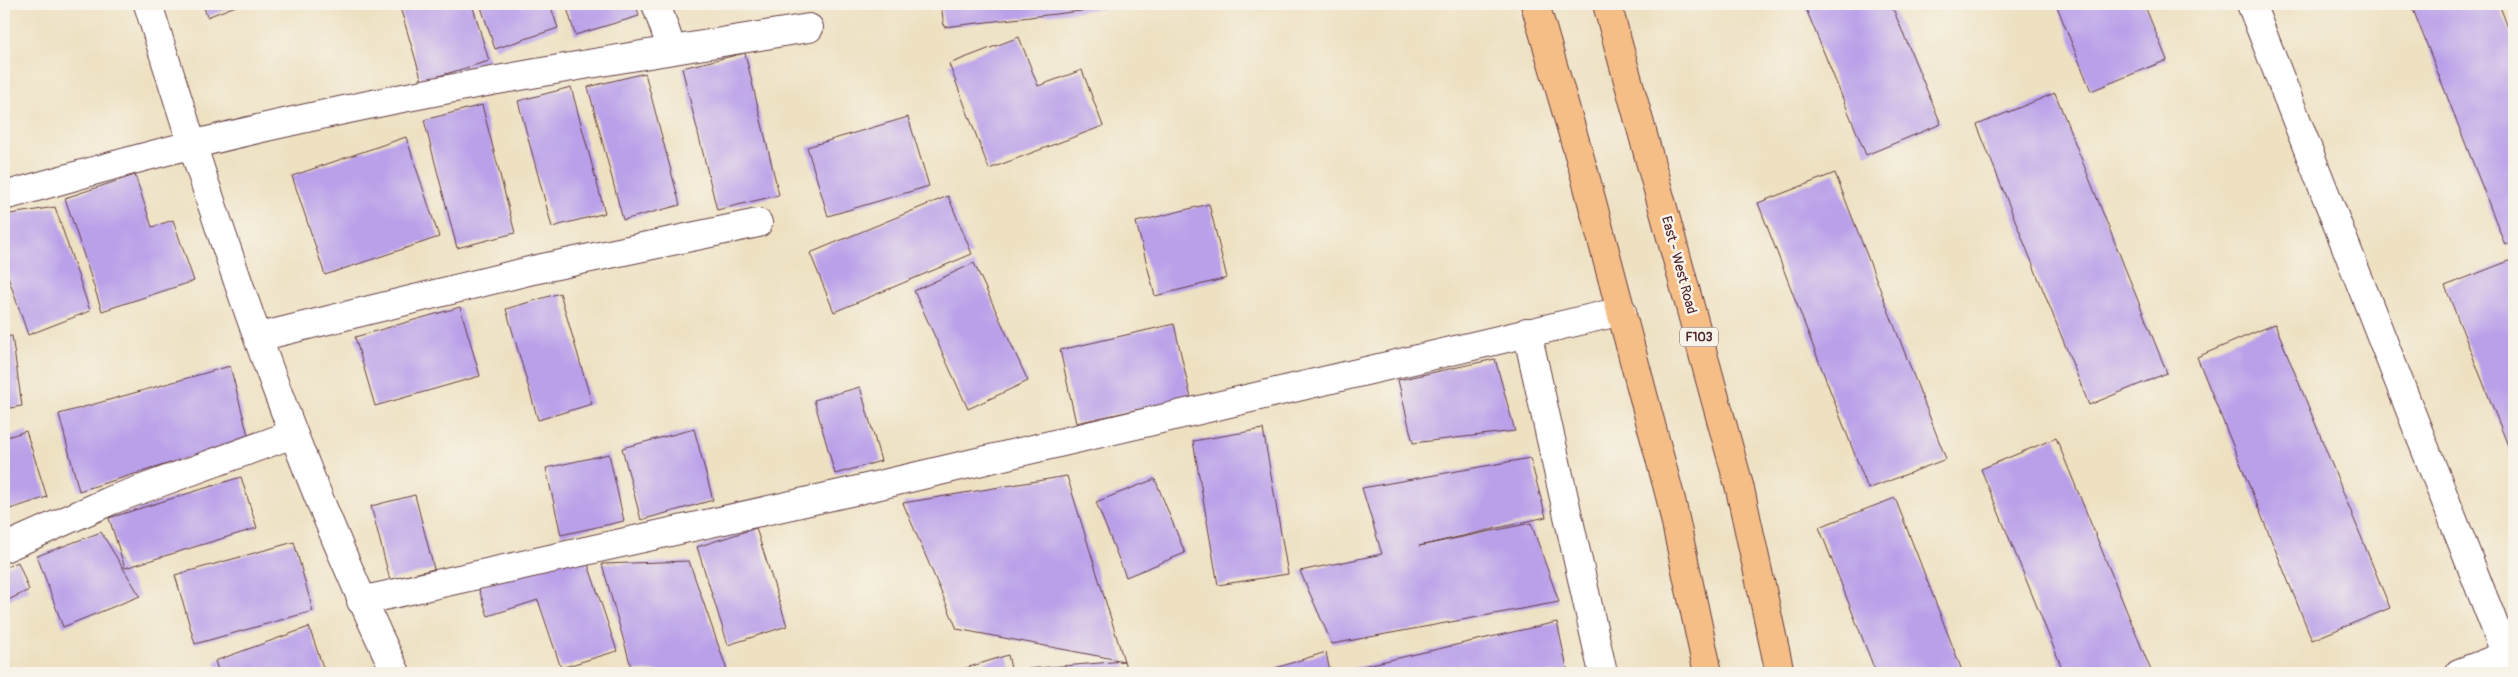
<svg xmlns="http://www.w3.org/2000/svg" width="2518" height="677" viewBox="0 0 2518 677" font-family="Pangolin,sans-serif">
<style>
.building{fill:#baa0e9}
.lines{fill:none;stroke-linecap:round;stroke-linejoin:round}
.street-casing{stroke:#633c42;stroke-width:30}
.primary-casing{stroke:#633c42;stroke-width:30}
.street{stroke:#fff;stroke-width:28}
.primary{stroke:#f6be87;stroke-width:28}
.labels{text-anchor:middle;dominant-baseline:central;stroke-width:5;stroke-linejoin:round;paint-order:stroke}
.shield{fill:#f7f3e8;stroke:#7e5f64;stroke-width:1}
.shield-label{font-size:12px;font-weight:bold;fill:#4a1f2b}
.street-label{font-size:14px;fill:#4a1f2b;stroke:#f7f3e8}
</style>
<rect width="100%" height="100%" fill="#f7f3e8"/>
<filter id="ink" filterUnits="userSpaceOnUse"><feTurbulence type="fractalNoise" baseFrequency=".02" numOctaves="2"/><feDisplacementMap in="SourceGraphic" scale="10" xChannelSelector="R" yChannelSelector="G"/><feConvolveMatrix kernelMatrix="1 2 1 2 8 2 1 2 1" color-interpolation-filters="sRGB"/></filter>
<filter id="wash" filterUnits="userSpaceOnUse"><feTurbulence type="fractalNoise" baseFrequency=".0096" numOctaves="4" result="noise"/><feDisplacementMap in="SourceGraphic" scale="20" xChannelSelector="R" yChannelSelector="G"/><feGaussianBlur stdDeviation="1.12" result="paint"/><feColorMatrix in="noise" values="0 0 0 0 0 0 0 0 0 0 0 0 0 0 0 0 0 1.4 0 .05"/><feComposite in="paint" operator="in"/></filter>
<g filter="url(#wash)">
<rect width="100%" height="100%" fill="#eee1c2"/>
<g id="blocks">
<g class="building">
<polygon points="203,4 241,4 207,17"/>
<polygon points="399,4 472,4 489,61 422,81"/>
<polygon points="480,4 550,4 558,28 495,49"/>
<polygon points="566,4 636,4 639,16 575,35"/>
<polygon points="941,4 1107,4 1107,8 944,27"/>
<polygon points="1804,4 1891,4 1941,124 1866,155"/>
<polygon points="2056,4 2144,4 2167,60 2091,91"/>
<polygon points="2411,4 2499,4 2514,43 2514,242 2505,245"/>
<polygon points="1019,37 1038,86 1082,70 1103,126 989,169 949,64"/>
<polygon points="745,53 779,195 717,210 682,68"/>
<polygon points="645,73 680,205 623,220 588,87"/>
<polygon points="571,87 605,213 552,227 518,101"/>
<polygon points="2055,93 2167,373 2089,405 1977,125"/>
<polygon points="482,105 515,233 457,248 424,120"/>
<polygon points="908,117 929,186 828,216 807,147"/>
<polygon points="406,137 439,237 325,275 292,176"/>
<polygon points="1835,173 1946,459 1868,489 1758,203"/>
<polygon points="135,175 152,227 173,220 194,281 102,311 65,198"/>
<polygon points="948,196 972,254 834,312 810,253"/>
<polygon points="1209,204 1227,278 1155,296 1136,222"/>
<polygon points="55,207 90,311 28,335 4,265 4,215"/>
<polygon points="2514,259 2514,461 2445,286"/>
<polygon points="974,263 1028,381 968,409 914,291"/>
<polygon points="560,293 592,404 538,420 506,309"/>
<polygon points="460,307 480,376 375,406 355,337"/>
<polygon points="1174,324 1191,398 1076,423 1060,350"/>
<polygon points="2275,324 2390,608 2312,640 2197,357"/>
<polygon points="12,336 22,406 4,409 4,337"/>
<polygon points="1495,359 1515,431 1413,443 1398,380"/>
<polygon points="230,366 249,439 79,491 59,414"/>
<polygon points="860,387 881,461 835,474 814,400"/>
<polygon points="694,429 713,500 641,520 622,448"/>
<polygon points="1263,429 1288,574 1218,585 1193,441"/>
<polygon points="26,431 47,497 4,511 4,438"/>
<polygon points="2056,438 2152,673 2064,673 1981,469"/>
<polygon points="609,454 624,521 561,535 546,468"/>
<polygon points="1530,458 1546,517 1419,546 1531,523 1559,602 1332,644 1300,571 1382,554 1362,488"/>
<polygon points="1067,476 1124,661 1128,673 1026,673 1026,669 1124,661 957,629 903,503"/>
<polygon points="241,477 257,528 125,568 109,518"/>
<polygon points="1155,479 1185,553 1126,577 1096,502"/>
<polygon points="415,495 434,569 390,580 371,506"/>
<polygon points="1895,498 1963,673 1876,673 1819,527"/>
<polygon points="756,528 787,626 728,645 697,547"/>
<polygon points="101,532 140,596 63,627 37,556"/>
<polygon points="294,542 313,611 195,644 175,575"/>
<polygon points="584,552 617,651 561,668 538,600 488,616 478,587"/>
<polygon points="689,561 728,673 674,673 632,670 602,564"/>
<polygon points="18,562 29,590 4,602 4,568"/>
<polygon points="1557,622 1568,673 1341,673 1341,671"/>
<polygon points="309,627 325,673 219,673 215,661"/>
<polygon points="1326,652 1330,673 1260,673"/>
<polygon points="1008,655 1012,673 950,673"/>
</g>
</g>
</g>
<g filter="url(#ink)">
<use href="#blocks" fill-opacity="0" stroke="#633c42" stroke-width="1"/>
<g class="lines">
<defs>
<g id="street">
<path d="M 148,4 C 218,231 293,458 396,673"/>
<polyline points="656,4 672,50"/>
<polyline points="2251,4 2506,655"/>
<path d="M 4,196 C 66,179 129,160 191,145 C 395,94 602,61 809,28"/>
<polyline points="1527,332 1603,673"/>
<polyline points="259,337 533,270 758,223"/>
<polyline points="4,548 112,500 293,434"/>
<polyline points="361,601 854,491 1622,311"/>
<polyline points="2459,673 2514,652"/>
</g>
<g id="primary">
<polyline points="1535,4 1584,172 1671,500 1708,673"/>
<polyline points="1607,4 1740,489 1780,673"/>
</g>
</defs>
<use href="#street" class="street-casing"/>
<use href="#primary" class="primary-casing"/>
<use href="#street" class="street"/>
<use href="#primary" class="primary"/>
</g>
</g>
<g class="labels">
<rect class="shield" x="1680" y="327.5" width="38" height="19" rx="4"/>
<g class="shield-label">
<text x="1699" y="337">F103</text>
</g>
<g class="street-label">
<text transform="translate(1679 265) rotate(75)">East - West Road</text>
</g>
</g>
<rect width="2518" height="677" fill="none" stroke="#f7f3e8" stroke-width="20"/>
</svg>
